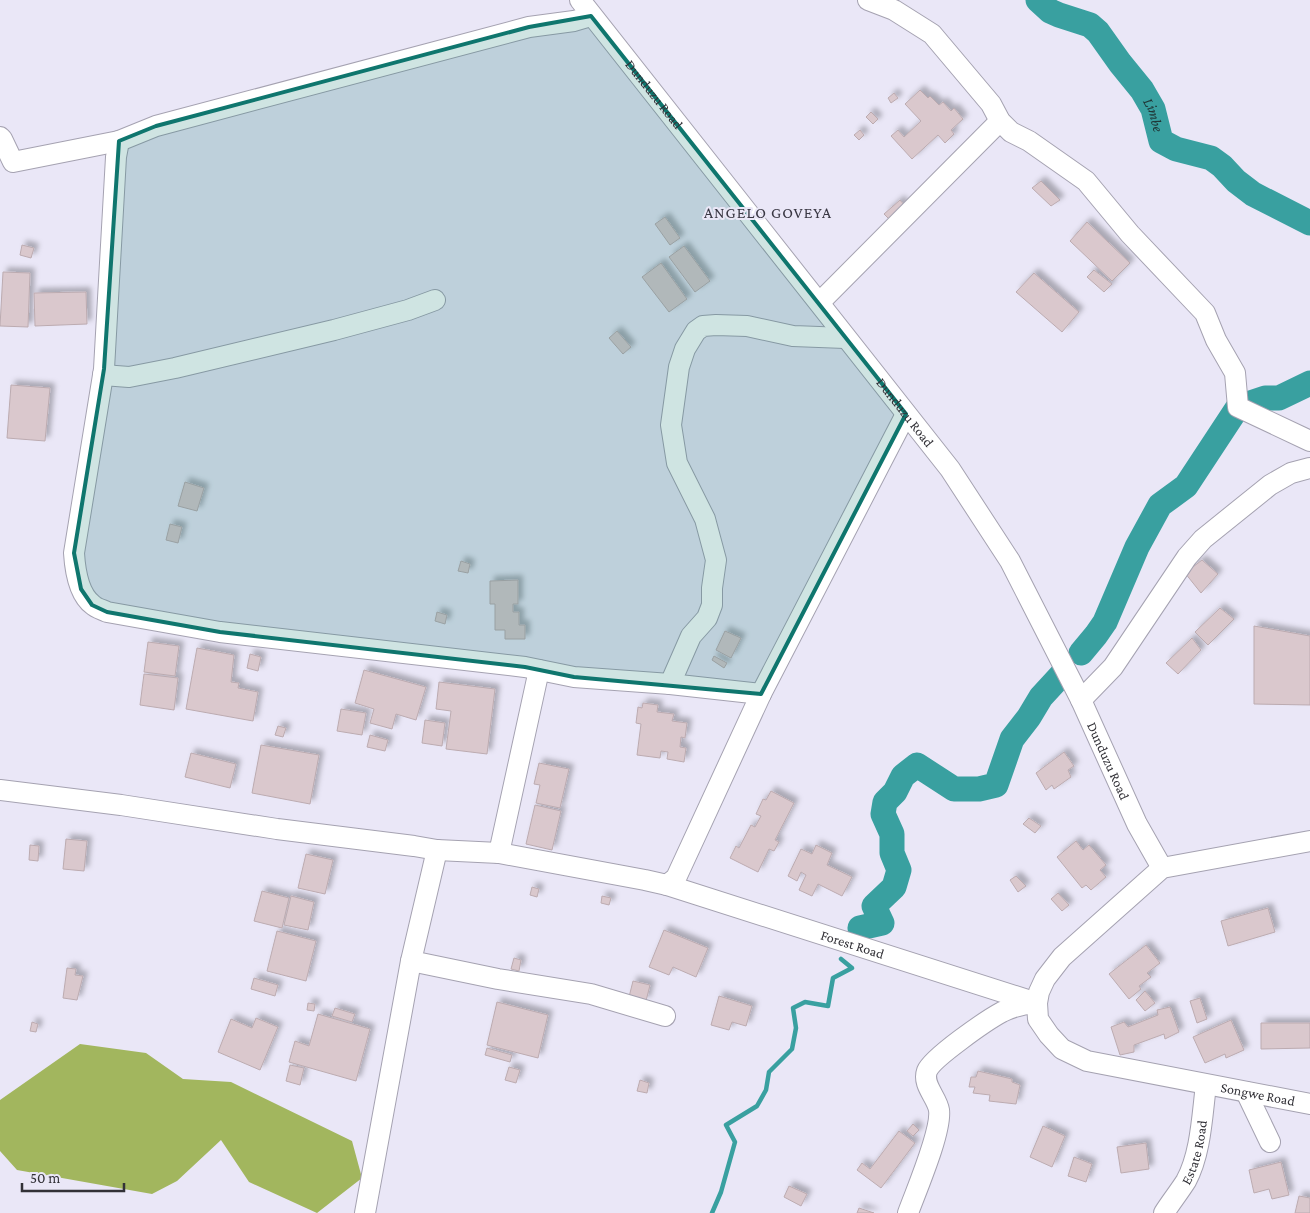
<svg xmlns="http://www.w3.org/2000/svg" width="1310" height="1213" viewBox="0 0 1310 1213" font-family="'Crimson Pro',serif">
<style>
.forest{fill:#a2b65e}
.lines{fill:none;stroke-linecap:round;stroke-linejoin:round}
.stream{stroke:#39a0a0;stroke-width:4.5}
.river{stroke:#39a0a0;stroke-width:25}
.building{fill:#dac8cd;stroke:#bcabb0;filter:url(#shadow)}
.minor-casing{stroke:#a5a2b1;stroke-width:22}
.minor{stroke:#fff;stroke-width:20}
.marked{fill:#0f766e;fill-opacity:0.2;stroke:#0f766e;stroke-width:4;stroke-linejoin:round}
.labels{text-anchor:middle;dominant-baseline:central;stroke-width:4;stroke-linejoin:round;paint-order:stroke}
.street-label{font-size:14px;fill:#323137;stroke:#eae7f7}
.water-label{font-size:15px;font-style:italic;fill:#203737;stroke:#eae7f7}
.quarter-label{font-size:16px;letter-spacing:1px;fill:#3a3844;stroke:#eae7f7}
</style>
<defs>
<filter id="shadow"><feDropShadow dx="4.5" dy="-4.5" stdDeviation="2.5" flood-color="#0004"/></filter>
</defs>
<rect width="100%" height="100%" fill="#eae7f7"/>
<polygon class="forest" points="80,1044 146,1053 183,1079 231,1082 352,1141 362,1178 317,1213 249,1182 221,1140 177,1181 152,1194 17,1170 0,1151 0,1100"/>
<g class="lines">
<polyline class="stream" points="712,1213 721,1192 735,1142 726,1125 757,1106 766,1090 769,1072 792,1049 796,1028 793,1008 805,1002 828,1006 833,978 852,968 841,959"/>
<g class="river">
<path id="s1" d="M 1038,0 L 1050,11 L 1059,15 L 1090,25 L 1098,32 L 1120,63 L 1142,90 L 1153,109 L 1161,141 L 1176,149 L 1211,158 L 1222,166 L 1236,181 L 1253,194 L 1310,223"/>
<polyline points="1081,653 1096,635 1105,622 1137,547 1160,505 1186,486 1238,407 1265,398 1279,398 1310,383"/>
<polyline points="860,928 882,923 874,906 894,887 899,870 892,853 892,834 883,814 885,802 895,792 903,776 917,765 954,789 979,789 996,785 1012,739 1029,717 1041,697 1064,672"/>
</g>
</g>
<g class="building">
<polygon points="920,90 928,98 930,96 939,105 943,102 951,111 954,108 963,119 951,130 954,134 945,143 938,135 912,159 891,136 898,130 904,137 921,121 905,104"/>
<polygon points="894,93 898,98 891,103 888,98"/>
<polygon points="871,112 878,119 873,124 866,117"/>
<polygon points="860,130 864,135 859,140 854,135"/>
<polygon points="1041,181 1060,200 1051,206 1032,188"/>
<polygon points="900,200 905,206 890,220 884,214"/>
<polygon points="665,217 680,238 670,245 655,224"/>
<polygon points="1087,222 1130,263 1112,281 1070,241"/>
<polygon points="22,245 34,248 31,258 20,255"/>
<polygon points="684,246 710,281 695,292 669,257"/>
<polygon points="661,263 687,299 669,312 642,277"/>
<polygon points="1094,270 1112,284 1104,292 1087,277"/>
<polygon points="3,272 30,273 28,327 0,326"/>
<polygon points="1034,273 1079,312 1062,332 1016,292"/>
<polygon points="86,292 87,324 35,326 34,293"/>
<polygon points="617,331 631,347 623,354 609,338"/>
<polygon points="11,385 50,388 45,441 7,438"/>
<polygon points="185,482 204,488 197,511 178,506"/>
<polygon points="170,524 182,527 178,543 166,540"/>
<polygon points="1202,560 1218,574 1201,593 1185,573"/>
<polygon points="461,561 470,564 468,573 458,571"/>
<polygon points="518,580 518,604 513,604 513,612 519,612 519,625 525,625 525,639 505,639 505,630 495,630 495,604 490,604 490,581"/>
<polygon points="1220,608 1234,619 1208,645 1195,632"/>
<polygon points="437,612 447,615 445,624 435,621"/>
<polygon points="1254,626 1310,636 1310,705 1254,704"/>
<polygon points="725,631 741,638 731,658 716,650"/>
<polygon points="1192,638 1201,650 1178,674 1166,663"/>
<polygon points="148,642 179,646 175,676 144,672"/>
<polygon points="197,648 234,655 231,682 239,683 238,688 258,692 253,721 186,709"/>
<polygon points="250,654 261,657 258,671 247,668"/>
<polygon points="714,656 727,663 724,668 712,660"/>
<polygon points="364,670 426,687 416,720 396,714 392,729 370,723 374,709 355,703"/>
<polygon points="144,674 178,678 174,710 140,705"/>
<polygon points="439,682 495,689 487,754 446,749 451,711 436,709"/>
<polygon points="643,703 658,705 657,712 674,714 672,721 687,723 685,738 681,737 680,747 686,748 684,762 667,759 668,752 661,751 660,758 637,755 641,724 636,723 638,707 642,708"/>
<polygon points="341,709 366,713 362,735 337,731"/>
<polygon points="425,720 445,723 442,746 422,743"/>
<polygon points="278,726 286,728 283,737 275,735"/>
<polygon points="370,735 388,740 385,751 367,747"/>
<polygon points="261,745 319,755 310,804 252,793"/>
<polygon points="1064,752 1074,766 1068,770 1071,777 1054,789 1052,785 1046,790 1036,773"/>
<polygon points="191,753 236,764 230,788 185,777"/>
<polygon points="539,763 569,769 560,808 536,803 540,785 534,784"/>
<polygon points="771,791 794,803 775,840 779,842 774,851 769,849 758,872 730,858 736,846 739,848 751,825 755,827 761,816 756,814 763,799 766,800"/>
<polygon points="535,805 561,811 552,850 526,844"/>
<polygon points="1029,818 1041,826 1035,833 1023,824"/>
<polygon points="66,839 87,841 84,871 63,869"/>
<polygon points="1076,841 1083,850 1089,845 1106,865 1100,870 1106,877 1091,890 1086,885 1082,888 1057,857"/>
<polygon points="30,845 39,846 38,861 29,860"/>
<polygon points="816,845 832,853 827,865 852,877 842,896 818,884 812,896 799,890 806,875 801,872 797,881 788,876 801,849 812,854"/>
<polygon points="306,854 333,860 325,894 298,888"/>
<polygon points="1016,876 1026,886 1018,892 1010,880"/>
<polygon points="532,887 539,889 537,897 530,895"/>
<polygon points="262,891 289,898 282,928 254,921"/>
<polygon points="1058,893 1069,905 1062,911 1051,899"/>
<polygon points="291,896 314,902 308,930 284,925"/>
<polygon points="602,896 611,898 609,905 601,903"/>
<polygon points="1268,908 1275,932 1228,946 1221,921"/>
<polygon points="664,930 708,948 696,977 673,967 669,975 649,967"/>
<polygon points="277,931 316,941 306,981 267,971"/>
<polygon points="1146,945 1160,963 1147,973 1151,977 1139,986 1141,989 1129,999 1109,974"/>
<polygon points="514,958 521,960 519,971 511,969"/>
<polygon points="67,968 76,969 75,975 83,976 77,1000 63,998"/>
<polygon points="254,978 278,985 275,996 251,989"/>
<polygon points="633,981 650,985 646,1001 629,997"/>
<polygon points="1145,991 1155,1003 1145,1011 1136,1000"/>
<polygon points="719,996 752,1006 746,1026 732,1022 729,1030 711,1025"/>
<polygon points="1200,998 1207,1019 1197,1023 1190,1001"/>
<polygon points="497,1002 548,1015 538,1058 487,1045"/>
<polygon points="308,1003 315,1004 314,1011 307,1010"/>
<polygon points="1170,1007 1179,1032 1165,1039 1164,1034 1134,1045 1134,1052 1120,1055 1111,1027 1124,1022 1128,1027 1158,1015 1157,1010"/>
<polygon points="335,1008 355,1014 352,1022 332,1016"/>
<polygon points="318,1014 370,1029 356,1081 289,1062 295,1041 309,1046"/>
<polygon points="256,1018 278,1027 260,1070 218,1052 231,1019 252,1028"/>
<polygon points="1231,1020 1244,1050 1226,1058 1225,1054 1205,1063 1193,1037"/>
<polygon points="32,1022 38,1024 36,1032 30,1031"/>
<polygon points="1261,1023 1310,1023 1310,1048 1261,1049"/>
<polygon points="487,1048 512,1055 510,1062 485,1055"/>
<polygon points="290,1065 304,1068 300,1085 286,1081"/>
<polygon points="509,1067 520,1070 516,1083 505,1080"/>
<polygon points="978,1071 1012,1079 1012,1082 1020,1085 1016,1104 989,1101 990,1095 973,1093 975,1087 969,1087 971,1077 976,1077"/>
<polygon points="640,1080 649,1083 647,1093 637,1091"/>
<polygon points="913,1124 919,1130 913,1136 907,1131"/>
<polygon points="1043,1126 1065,1136 1052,1167 1030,1157"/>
<polygon points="899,1131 915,1143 881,1188 857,1170 862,1163 870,1169"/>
<polygon points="1146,1143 1149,1169 1121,1173 1117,1147"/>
<polygon points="1074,1157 1092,1164 1086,1182 1068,1176"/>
<polygon points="1281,1162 1289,1195 1272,1199 1269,1189 1254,1193 1249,1170"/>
<polygon points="789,1186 807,1194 801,1206 784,1197"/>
<polygon points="1299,1196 1310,1198 1310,1213 1295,1213"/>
<polygon points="859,1208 874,1213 857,1213"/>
</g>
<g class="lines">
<defs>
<g id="minor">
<path id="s2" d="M 580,0 L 950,469 L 1010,561 L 1081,700 L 1137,824 L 1162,868"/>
<polyline points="868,0 894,10 932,34 991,104 1000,121 1011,132 1029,141 1086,181 1130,234 1205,313 1216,340 1235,373 1238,407 1310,441"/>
<path d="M 591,16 L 574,21 L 529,27 L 156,126 L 119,141 L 116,157 L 104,369 L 74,553 C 75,569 78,594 93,605 C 96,608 103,610 107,612 L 220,632 L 525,667 L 574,677 L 670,684 L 761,694"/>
<polyline points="0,137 2,139 13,162 119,141"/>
<polyline points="820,302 1000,121"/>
<polyline points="103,375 129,377 175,368 334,330 408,310 435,300"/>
<polyline points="670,684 691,636 707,618 712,605 712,588 716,560 705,519 677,463 671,425 679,367 685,349 696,331 703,326 716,325 747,326 793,336 845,338"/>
<polyline points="1081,700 1113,667 1187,557 1203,539 1270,485 1291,473 1310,468"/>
<path id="s3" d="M 0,790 L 121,805 L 277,829 L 414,846 L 437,850 L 499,853 L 645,880 L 667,885 L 1037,1003"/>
<path id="s4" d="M 1310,841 L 1162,868 L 1062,957 L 1045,979 L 1039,992 L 1037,1003 L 1038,1019 L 1049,1035 L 1062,1049 L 1087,1061 L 1310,1104"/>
<polyline points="499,853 539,670"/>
<polyline points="667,885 676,878 761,694 906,414"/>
<polyline points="411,961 498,979 591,994 665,1016"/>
<polyline points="1246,1092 1270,1142"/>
<polyline points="365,1213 411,961 437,850"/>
<path d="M 908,1213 C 916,1191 942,1131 939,1110 C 937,1097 922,1085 927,1071 C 932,1058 987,1020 1002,1012 C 1012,1007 1024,1004 1035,1003"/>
<path id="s5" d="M 1164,1213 C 1171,1202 1179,1192 1186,1181 C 1201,1153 1202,1116 1206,1085"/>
</g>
</defs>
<use href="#minor" class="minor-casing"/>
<use href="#minor" class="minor"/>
</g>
<path class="marked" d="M 591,16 L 906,414 L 761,694 L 574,677 L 525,667 L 220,632 L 107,612 L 92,605 L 81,589 L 74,553 L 104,369 L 119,141 L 156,126 L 529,27 Z"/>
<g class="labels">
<g class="street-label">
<text stroke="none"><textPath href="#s2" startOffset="120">Dunduzu Road</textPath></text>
<text stroke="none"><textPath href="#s2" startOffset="525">Dunduzu Road</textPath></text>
<text stroke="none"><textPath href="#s2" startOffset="930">Dunduzu Road</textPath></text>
<text stroke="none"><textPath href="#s3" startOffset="869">Forest Road</textPath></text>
<text stroke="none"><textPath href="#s4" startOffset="594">Songwe Road</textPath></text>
<text stroke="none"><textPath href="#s5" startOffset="69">Estate Road</textPath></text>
</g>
<g class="water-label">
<text stroke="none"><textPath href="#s1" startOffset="170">Limbe</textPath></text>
</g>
<g class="quarter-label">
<text x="768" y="212">ANGELO GOVEYA</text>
</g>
</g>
<path d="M22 1183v8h102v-8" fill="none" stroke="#323137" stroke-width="2.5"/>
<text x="30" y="1183" font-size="15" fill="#323137" stroke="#eae7f7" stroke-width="4" paint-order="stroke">50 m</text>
</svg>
